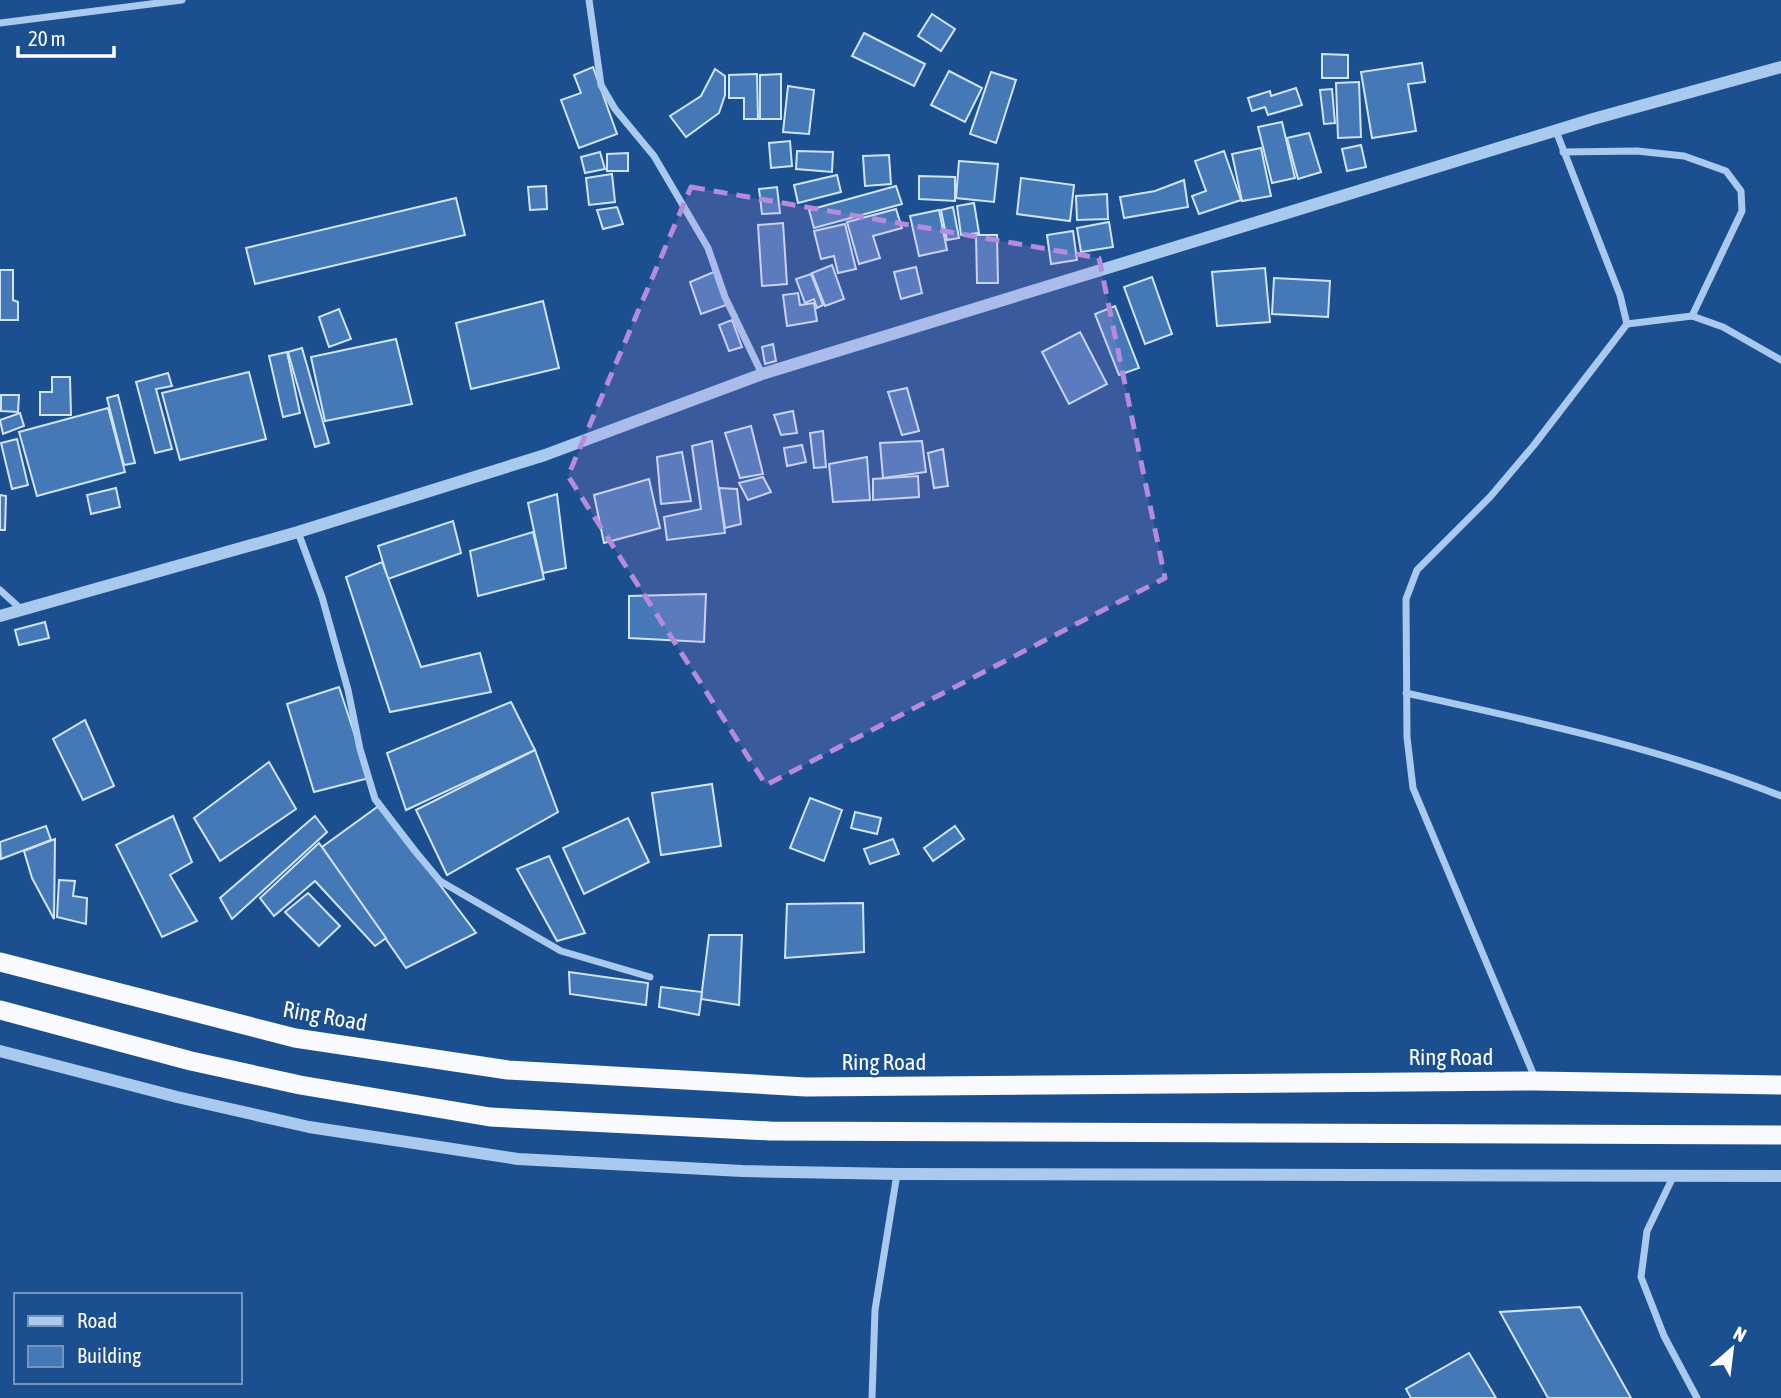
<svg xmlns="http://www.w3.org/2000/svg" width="1781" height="1398" viewBox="0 0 1781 1398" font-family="'Asap Condensed',sans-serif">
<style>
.building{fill:#4478b7;stroke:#cfe3fa;stroke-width:2}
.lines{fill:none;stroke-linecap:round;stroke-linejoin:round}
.minor{stroke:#a9c9ee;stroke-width:7}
.tertiary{stroke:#a9c9ee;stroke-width:12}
.trunk{stroke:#f8faff;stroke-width:19}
.marked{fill:#b68bdc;fill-opacity:0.2;stroke:#b68bdc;stroke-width:5;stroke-dasharray:14 9;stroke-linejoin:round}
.labels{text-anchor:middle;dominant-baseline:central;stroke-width:5;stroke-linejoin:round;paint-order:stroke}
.street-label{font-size:23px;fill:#fff;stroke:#1b4f8f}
</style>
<rect width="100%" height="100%" fill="#1b4f8f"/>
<g class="building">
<polygon points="932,14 955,29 941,51 918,36"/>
<polygon points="864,33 925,64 914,86 852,56"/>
<polygon points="1322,54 1348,55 1348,78 1322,78"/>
<polygon points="1422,63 1425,82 1408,84 1416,131 1372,138 1361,72"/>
<polygon points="593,67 617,134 579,148 561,100 581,93 574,75"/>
<polygon points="715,69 725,76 725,95 719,113 686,137 670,116 701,96"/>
<polygon points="949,71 982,88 965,122 931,105"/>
<polygon points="991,72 1016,80 996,143 970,134"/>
<polygon points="757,74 758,119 744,119 744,98 729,98 729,75"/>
<polygon points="781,74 781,119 760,119 760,75"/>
<polygon points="1359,82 1361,137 1338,138 1336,83"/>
<polygon points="788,86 814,90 809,134 783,132"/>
<polygon points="1296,88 1302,105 1268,115 1265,107 1252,111 1248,98 1270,91 1271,96"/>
<polygon points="1332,89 1335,123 1324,124 1320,90"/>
<polygon points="1282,122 1295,178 1272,183 1258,127"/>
<polygon points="1309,133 1321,172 1298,179 1287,138"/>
<polygon points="790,141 792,166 771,168 769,143"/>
<polygon points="1361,145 1366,167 1347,171 1342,149"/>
<polygon points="1261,148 1271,196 1242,201 1232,154"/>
<polygon points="797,151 833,152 832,172 796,169"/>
<polygon points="1224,151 1241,200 1199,214 1192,196 1206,191 1195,161"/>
<polygon points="600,152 605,169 585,173 581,157"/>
<polygon points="628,153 628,171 607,171 607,154"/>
<polygon points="889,155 891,184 865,186 863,156"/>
<polygon points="959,161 998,164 994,202 956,198"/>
<polygon points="612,174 615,202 589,205 586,178"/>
<polygon points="837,175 841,192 798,203 794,185"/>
<polygon points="919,176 955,177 955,201 919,199"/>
<polygon points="1021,178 1074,185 1070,221 1017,214"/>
<polygon points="1184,180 1188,207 1124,218 1120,197 1155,191"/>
<polygon points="546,186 547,209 530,210 528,187"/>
<polygon points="896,186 902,204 814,228 809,210"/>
<polygon points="777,187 780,213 762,214 759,189"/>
<polygon points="1107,194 1108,219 1077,220 1076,196"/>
<polygon points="456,198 465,235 255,284 246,248"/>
<polygon points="974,203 979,233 961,235 957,206"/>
<polygon points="617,207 623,224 603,229 597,210"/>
<polygon points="953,207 959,238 947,240 941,210"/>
<polygon points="896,209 902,228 873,236 880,258 859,264 847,222"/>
<polygon points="939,210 947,250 919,256 910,216"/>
<polygon points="1109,222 1113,247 1081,252 1077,228"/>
<polygon points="783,223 787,284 762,286 758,225"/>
<polygon points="845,224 856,269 838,273 834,256 821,259 814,231"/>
<polygon points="1073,231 1077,260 1051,264 1047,235"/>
<polygon points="976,235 997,235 998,283 977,283"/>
<polygon points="832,265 844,299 825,306 812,273"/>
<polygon points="916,267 922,293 901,299 894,272"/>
<polygon points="1265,268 1270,322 1217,326 1212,272"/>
<polygon points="0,270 13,270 13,300 18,302 18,320 0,320"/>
<polygon points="716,271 729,304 701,314 690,282"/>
<polygon points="811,274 823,305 817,308 814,299 805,303 796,279"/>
<polygon points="1152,277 1172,334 1145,344 1124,287"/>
<polygon points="1274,278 1330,281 1328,317 1272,314"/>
<polygon points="798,293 800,305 814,303 817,321 787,326 783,295"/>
<polygon points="543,301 559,368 471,389 456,323"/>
<polygon points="1115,306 1139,368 1119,375 1095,314"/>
<polygon points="339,309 351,339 329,347 319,317"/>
<polygon points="732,320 742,347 729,351 719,325"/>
<polygon points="1080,332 1107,384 1069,404 1042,352"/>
<polygon points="396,339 412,404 325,421 311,357"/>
<polygon points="773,344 776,361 765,364 762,347"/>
<polygon points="302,348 329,443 315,447 288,352"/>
<polygon points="287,352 300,413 283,417 269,356"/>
<polygon points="249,372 266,439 180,460 162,393"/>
<polygon points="168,373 172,386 156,389 172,449 155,453 136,382"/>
<polygon points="52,377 70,377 71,415 40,415 40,392 52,392"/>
<polygon points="907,388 919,431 902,435 888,392"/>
<polygon points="1,395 19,395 18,412 1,411"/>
<polygon points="118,395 135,463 124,465 107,398"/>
<polygon points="108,408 125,472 37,496 19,432"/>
<polygon points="793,411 797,433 781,435 774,415"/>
<polygon points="20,413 24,426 3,434 0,420"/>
<polygon points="751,426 763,474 740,478 725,433"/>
<polygon points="823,431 826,467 814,468 810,433"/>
<polygon points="17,439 28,485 12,489 1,443"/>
<polygon points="712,441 725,533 667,540 664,517 701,509 692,446"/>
<polygon points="922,441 926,472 883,478 880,443"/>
<polygon points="802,445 806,462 787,466 784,448"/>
<polygon points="943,449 948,486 934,488 928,453"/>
<polygon points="682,452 691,501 661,504 657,457"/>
<polygon points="867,457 870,500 833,502 829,464"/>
<polygon points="918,476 919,497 873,500 873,479"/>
<polygon points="763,477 771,492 748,500 739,483"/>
<polygon points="649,479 660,528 604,543 594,495"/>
<polygon points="116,488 120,507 91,514 87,495"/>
<polygon points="719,488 737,489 741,524 725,528"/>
<polygon points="557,494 566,568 543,573 528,503"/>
<polygon points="0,495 6,496 5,530 0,530"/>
<polygon points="453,521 461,553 388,579 378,546"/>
<polygon points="533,532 544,579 478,596 470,551"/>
<polygon points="382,562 421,667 480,653 491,692 390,712 346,577"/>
<polygon points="706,594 704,642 629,638 629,596"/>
<polygon points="45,622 49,638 19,645 15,630"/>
<polygon points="339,687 369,778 314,792 287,704"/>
<polygon points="511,702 535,750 406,810 387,753"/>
<polygon points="85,720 114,786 83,800 53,739"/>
<polygon points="535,750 558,812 447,875 416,810"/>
<polygon points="269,762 296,809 220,861 194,818"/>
<polygon points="712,784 721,846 661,855 652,793"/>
<polygon points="810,798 842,810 824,861 790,848"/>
<polygon points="380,805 476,933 406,968 322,847"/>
<polygon points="855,812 881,818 877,834 851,828"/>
<polygon points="173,816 192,862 170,875 197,921 162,937 116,845"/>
<polygon points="315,816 327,832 232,919 220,898"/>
<polygon points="628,818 649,862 584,894 563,848"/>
<polygon points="46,826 51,840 1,859 0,842"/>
<polygon points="955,826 964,839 933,861 924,848"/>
<polygon points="55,839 54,919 32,878 24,851"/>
<polygon points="893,839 899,854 870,864 864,849"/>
<polygon points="319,843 386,938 375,946 315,881 274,916 260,898"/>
<polygon points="549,856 585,933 557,941 517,869"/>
<polygon points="59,880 75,881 73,896 87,898 86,924 57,917"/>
<polygon points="308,893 340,926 319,946 285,912"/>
<polygon points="863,903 864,952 785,958 787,904"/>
<polygon points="709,935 742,935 739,1005 701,999"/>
<polygon points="569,972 648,983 646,1005 570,994"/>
<polygon points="661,987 702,992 699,1015 659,1007"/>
<polygon points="1580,1307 1631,1398 1548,1398 1500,1312"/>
<polygon points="1469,1353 1496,1398 1411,1398 1406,1389"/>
</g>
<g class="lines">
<g class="minor">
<polyline points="589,0 601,85 615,109 654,156 708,248 725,297 762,374"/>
<polyline points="0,23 182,0"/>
<polyline points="1556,131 1620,295 1627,324"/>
<polyline points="1563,152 1637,151 1684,156 1726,171 1741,191 1742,211 1692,316"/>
<polyline points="298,532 322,597 348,690 360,749 375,799 415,851 440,881 561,951 650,977"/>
<polyline points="0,590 21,609"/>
<path d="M 1406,693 C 1533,721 1660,748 1781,796"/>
<polyline points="1535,1078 1413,788 1407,737 1406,599 1417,570 1490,497 1534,445 1627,324 1692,316 1723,327 1781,360"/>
<polyline points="1673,1177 1647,1231 1641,1277 1664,1336 1697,1398"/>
<polyline points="872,1398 875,1310 897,1174"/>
</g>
<g class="tertiary">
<polyline points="0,616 298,532 545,455 762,374 1593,119 1781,67"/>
<polyline points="0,1051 177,1097 309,1127 518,1159 742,1171 897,1174 1781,1176"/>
</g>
<g class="trunk">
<polyline points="0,962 295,1038 508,1070 806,1087 1536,1081 1781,1085"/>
<polyline points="0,1010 191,1061 300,1085 490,1117 770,1131 1781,1135"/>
</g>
</g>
<path class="marked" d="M 691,187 L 1099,258 L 1165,578 L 766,785 L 568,476 Z"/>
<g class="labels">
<g class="street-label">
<text transform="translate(325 1016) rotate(10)">Ring Road</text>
<text x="1451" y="1057">Ring Road</text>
<text x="884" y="1062">Ring Road</text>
</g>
</g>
<rect x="14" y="1293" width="228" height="91" fill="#1b4f8f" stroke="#7695bc" stroke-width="2"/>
<rect x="28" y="1316" width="35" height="10" fill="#a9c9ee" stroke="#7695bc" stroke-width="2"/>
<text x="77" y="1328" font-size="21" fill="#ffffff">Road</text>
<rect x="28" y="1346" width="35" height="21" fill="#4478b7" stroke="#7695bc" stroke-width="2"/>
<text x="77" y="1363" font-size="21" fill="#ffffff">Building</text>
<g transform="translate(1732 1349) rotate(28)" stroke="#1b4f8f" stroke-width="5" paint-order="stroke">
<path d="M0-5L12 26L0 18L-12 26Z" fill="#ffffff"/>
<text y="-10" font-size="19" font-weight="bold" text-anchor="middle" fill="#ffffff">N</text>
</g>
<path d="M18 46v10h96v-10" fill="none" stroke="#ffffff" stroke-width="3.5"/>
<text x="28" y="46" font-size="21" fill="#ffffff" stroke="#1b4f8f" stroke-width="5" paint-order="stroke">20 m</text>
</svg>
